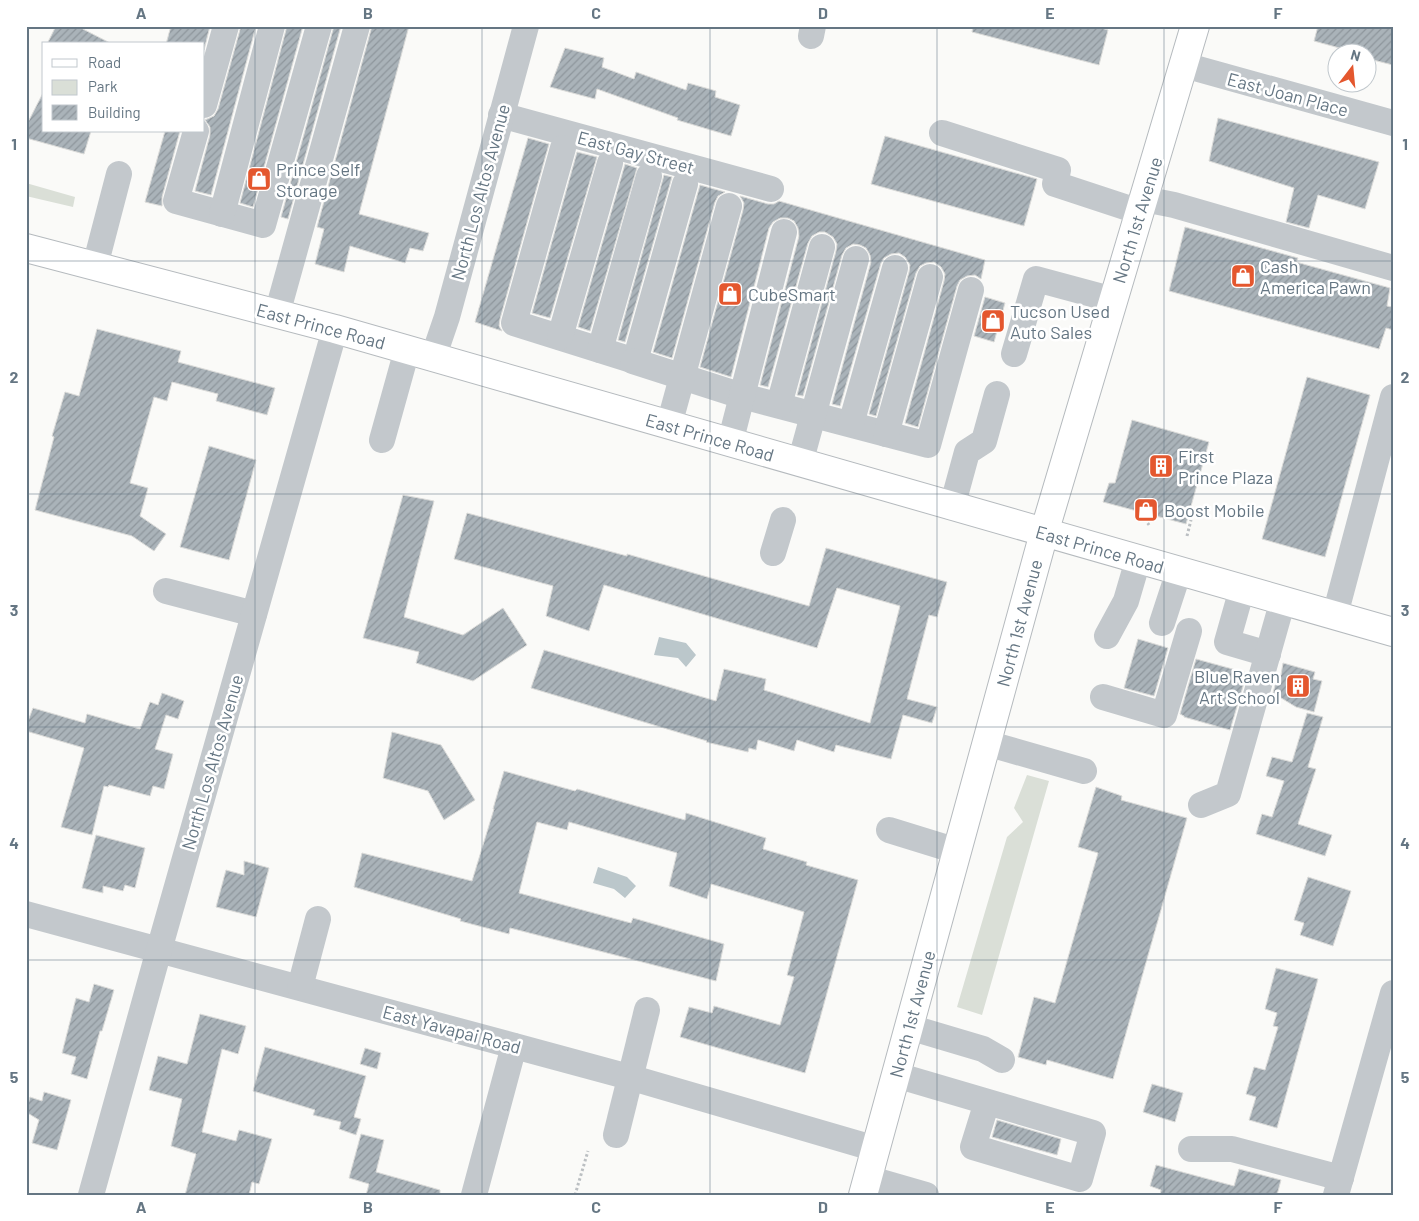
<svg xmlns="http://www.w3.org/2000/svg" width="1419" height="1221" viewBox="0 0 1419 1221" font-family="Barlow,sans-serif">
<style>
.green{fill:#dadfd7}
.water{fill:#bbc7cb}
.building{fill:url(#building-hatch);stroke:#dcdcda}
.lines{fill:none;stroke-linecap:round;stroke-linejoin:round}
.major-casing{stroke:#b5babe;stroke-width:30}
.path{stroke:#bbbfc2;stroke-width:3;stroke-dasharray:2.5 2.5;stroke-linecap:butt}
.minor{stroke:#c3c8cc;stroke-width:26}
.major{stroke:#fff;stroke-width:28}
.grid{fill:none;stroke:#657683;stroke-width:1;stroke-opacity:0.55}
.labels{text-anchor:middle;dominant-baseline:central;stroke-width:5;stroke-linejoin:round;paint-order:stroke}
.street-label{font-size:18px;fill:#657683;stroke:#fff}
.poi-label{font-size:18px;fill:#657683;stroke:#fff;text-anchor:start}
.neatline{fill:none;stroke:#657683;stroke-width:2}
.grid-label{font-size:16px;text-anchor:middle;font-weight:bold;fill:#657683}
</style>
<defs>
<pattern id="building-hatch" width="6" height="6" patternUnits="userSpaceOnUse" patternTransform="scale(1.25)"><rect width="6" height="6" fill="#aab3b9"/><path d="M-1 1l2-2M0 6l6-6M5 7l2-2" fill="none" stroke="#8e969c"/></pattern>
</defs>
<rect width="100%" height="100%" fill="#fafaf8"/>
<g class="green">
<polygon points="26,183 75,197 73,207 26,196"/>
<polygon points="1027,775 1049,781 982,1015 957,1007 1007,837 1023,822 1014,808"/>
</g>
<g class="water">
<polygon points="659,637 686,643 696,655 686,667 678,658 654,655"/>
<polygon points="598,867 627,877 636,886 625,898 614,889 593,883"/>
</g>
<g class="building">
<polygon points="56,26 77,26 112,44 47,44"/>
<polygon points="171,26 210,26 204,50 204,44 166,44"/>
<polygon points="241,26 256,26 211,195 195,191 210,135 210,127 205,120 214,116 218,109"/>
<polygon points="287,26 303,26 253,207 240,203"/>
<polygon points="334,26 341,26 288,219 281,217"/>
<polygon points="372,26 409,26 359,214 429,233 423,251 410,248 405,263 350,246 344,272 315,264 324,229 317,227"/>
<polygon points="973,26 1094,26 1108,30 1099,65 972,32"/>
<polygon points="1318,26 1393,26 1393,65 1373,60 1373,58 1366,56 1366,52 1354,52 1314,41"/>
<polygon points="565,48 604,58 602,67 634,79 636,72 686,90 688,83 716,91 715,97 740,105 731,136 677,120 678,118 597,89 595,99 550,87"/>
<polygon points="44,91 44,131 91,131 84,154 26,138 26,126"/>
<polygon points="1218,118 1379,162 1365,209 1318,195 1309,228 1286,222 1294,188 1209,161"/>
<polygon points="165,131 180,131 162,197 162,206 145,202"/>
<polygon points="885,136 1037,179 1024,226 871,184"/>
<polygon points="528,138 549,144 500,319 499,326 502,331 475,322"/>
<polygon points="577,152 597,157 550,318 532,313"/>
<polygon points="625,164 637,168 590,331 578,327"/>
<polygon points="664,175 672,177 625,342 618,340"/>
<polygon points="700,185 725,192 718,196 715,202 672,358 653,352"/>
<polygon points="740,196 768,204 774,204 779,201 985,260 981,279 975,275 967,276 960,280 957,286 918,427 905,423 944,281 945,274 941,267 934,262 926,263 920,266 916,273 876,416 869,414 909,272 910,265 905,257 899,253 891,254 884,258 881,263 840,406 832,404 871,262 870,255 866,248 860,245 853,244 846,248 842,255 803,396 797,395 836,251 837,244 833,237 825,232 819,232 812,236 808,243 768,387 760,385 799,236 798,228 794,221 788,218 780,218 773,222 769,228 731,377 700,367 743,210 744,203"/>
<polygon points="1185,227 1298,258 1296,262 1390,288 1387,306 1393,307 1393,330 1386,328 1379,349 1169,291"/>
<polygon points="985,297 1005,303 994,342 974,336"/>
<polygon points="97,329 181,351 178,362 275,388 267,415 216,401 218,394 172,382 167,401 154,397 130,483 148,488 140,516 166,534 154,551 132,536 35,510 54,437 52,436 65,392 79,396"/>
<polygon points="1307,377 1370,395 1325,557 1262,539"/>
<polygon points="1132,420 1209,442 1186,524 1103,502 1109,483 1115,483"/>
<polygon points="209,446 256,460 229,560 180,547"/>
<polygon points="403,495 434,501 404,617 463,635 503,608 527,645 473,681 416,663 419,652 363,638"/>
<polygon points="467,513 627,556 627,554 809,606 826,548 947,582 937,617 929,615 907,699 937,707 932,723 903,715 891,759 836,745 834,752 797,740 794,751 758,740 756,750 749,748 748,752 706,742 707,741 531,688 544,650 716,701 724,669 766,679 764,690 870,723 900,606 837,588 817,648 604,585 589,631 546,616 553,586 454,559"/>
<polygon points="1138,639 1168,648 1154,696 1124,688"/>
<polygon points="1196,659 1247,673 1230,730 1184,717 1184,716 1180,714"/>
<polygon points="1283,663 1315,672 1313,679 1322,681 1314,712 1296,707 1273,693 1278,674 1281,675"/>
<polygon points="162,693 184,701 178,719 166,715 155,749 173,754 164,789 153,786 150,796 109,785 108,787 104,786 92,835 61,827 84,748 26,731 26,726 33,708 85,723 87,714 140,729 150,702 158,705"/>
<polygon points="1307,713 1323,717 1308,767 1316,769 1298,824 1332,835 1325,856 1256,834 1262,814 1272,817 1284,781 1266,776 1272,757 1292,762"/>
<polygon points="392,732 441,745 475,800 444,820 428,791 383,778"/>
<polygon points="504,771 575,791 577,789 685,820 686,813 766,838 763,849 807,862 806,865 858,880 805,1073 680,1037 689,1007 712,1013 714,1006 780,1025 794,977 787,975 804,912 711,884 707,899 669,886 677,853 569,822 567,830 537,822 519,893 631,923 633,918 724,944 716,981 510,928 509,934 460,921 461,919 354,887 362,853 472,881 494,809 493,809"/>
<polygon points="1096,787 1122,796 1121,800 1187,818 1113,1079 1047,1060 1046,1065 1018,1057 1034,997 1055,1003 1098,853 1078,847"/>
<polygon points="96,835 145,848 135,888 125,885 123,891 103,886 103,893 82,888"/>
<polygon points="244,861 269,868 256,917 216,907 226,870 244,875"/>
<polygon points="1308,877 1351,891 1333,946 1300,935 1304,923 1294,920"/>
<polygon points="1276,968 1318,979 1277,1128 1249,1120 1256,1097 1246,1094 1254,1067 1265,1070 1278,1027 1273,1026 1277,1013 1265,1009"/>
<polygon points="94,984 114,990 102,1031 100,1031 87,1079 71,1074 76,1057 62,1053 76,998 89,1002"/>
<polygon points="200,1014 246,1026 238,1054 222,1049 202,1132 236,1141 239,1130 272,1139 259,1184 252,1182 249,1195 185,1195 196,1154 171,1146 182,1099 149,1090 158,1056 187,1064"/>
<polygon points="265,1047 366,1076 354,1117 361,1119 356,1135 339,1129 341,1122 313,1115 315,1110 253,1091"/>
<polygon points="365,1048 381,1053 377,1069 360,1064"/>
<polygon points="1152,1084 1183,1093 1175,1122 1143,1112"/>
<polygon points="44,1092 71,1100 57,1150 32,1143 39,1120 26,1112 30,1097 42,1101"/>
<polygon points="997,1120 1061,1139 1057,1155 992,1137"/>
<polygon points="361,1134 384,1140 376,1172 440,1190 440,1195 366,1195 369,1184 349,1178"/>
<polygon points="1156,1165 1234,1186 1239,1169 1281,1180 1277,1195 1160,1195 1161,1190 1150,1186"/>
</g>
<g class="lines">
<defs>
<g id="major">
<polyline points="26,248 335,329 1393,632"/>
<polyline points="863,1195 1044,533 1195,26"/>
</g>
</defs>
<use href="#major" class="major-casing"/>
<g class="path">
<polyline points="1139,511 1149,525"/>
<polyline points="1187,536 1191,520"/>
<polyline points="575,1195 588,1151"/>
</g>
<g class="minor">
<polyline points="811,36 813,26"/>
<polyline points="1184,65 1393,123"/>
<polyline points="204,105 226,26"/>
<polyline points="501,115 771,189"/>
<polyline points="196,131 176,201 263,225 319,26"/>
<polyline points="942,133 1058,170 1055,184 1140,212"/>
<polyline points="563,148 514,323 635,361 685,184"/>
<polyline points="1144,199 1174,205 1393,268"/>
<polyline points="222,214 272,26"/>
<polyline points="95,266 119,174"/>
<polyline points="277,314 357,26"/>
<polyline points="560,337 610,163"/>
<polyline points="600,350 649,176"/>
<polyline points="1014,354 1036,279 1114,300"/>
<polyline points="433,358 447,317 526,26"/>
<polyline points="633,361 742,396 928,445 971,290"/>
<polyline points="779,405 822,247"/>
<polyline points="851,424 895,268"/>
<polyline points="669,425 729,206"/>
<polyline points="886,434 930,277"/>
<polyline points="382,440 407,350"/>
<polyline points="730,443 784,232"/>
<polyline points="800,463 856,259"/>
<polyline points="952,507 967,452 984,441 997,394"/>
<polyline points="773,553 783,520"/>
<polyline points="1242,589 1227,642 1268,654"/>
<polyline points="166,591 254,614"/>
<polyline points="1335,615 1393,397"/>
<polyline points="1162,623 1179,571"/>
<polyline points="1107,636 1126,601 1138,560"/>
<polyline points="1103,697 1164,715 1189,631"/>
<polyline points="986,743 1084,771"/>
<polyline points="1201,805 1228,794 1283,600"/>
<polyline points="889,830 957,851"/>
<polyline points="26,914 629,1077 876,1149"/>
<polyline points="300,987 318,919"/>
<polyline points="909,1027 983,1049 1002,1060"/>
<polyline points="896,1075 1093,1133 1080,1179 973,1147 987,1102"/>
<polyline points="616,1135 647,1010"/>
<polyline points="1191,1149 1232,1149 1341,1178"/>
<polyline points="867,1178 926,1195"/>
<polyline points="91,1195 159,950 335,329"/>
<polyline points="474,1195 514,1046"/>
<polyline points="1336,1195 1393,993"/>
</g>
<use href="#major" class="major"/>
</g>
<path class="grid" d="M 255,26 L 255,1195M 482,26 L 482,1195M 710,26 L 710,1195M 937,26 L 937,1195M 1164,26 L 1164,1195M 26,261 L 1393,261M 26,494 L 1393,494M 26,727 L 1393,727M 26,960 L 1393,960"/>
<defs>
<symbol id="shop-square" viewBox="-11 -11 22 22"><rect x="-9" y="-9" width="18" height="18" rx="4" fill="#e4572e" stroke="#fff"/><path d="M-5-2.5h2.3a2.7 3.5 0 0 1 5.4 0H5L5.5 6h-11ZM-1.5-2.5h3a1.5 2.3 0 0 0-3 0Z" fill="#fff"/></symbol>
<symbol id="building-square" viewBox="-11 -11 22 22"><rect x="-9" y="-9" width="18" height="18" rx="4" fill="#e4572e" stroke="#fff"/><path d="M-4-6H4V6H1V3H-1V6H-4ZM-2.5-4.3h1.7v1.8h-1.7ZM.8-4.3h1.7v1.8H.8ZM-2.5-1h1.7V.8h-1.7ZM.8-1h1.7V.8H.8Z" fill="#fff"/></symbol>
</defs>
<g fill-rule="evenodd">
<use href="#shop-square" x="245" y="165" width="28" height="28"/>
<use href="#shop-square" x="1229" y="262" width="28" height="28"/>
<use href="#shop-square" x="716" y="280" width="28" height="28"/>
<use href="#shop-square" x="979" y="307" width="28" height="28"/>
<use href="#building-square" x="1147" y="452" width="28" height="28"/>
<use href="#shop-square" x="1132" y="496" width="28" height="28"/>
<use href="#building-square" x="1284" y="672" width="28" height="28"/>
</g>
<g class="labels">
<g class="street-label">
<text transform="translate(1288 94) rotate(15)">East Joan Place</text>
<text transform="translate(636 152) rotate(15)">East Gay Street</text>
<text transform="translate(480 192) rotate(-75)">North Los Altos Avenue</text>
<text transform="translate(1137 220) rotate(-73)">North 1st Avenue</text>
<text transform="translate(321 326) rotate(15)">East Prince Road</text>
<text transform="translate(710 437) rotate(16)">East Prince Road</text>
<text transform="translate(1100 549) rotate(16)">East Prince Road</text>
<text transform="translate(1019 623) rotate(-75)">North 1st Avenue</text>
<text transform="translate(212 762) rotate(-74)">North Los Altos Avenue</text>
<text transform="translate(912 1014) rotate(-75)">North 1st Avenue</text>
<text transform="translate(452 1029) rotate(15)">East Yavapai Road</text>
</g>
<g class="poi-label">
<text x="276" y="169">Prince Self<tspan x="276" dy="21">Storage</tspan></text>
<text x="1260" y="266">Cash<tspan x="1260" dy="21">America Pawn</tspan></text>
<text x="748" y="294">CubeSmart</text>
<text x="1010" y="311">Tucson Used<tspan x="1010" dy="21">Auto Sales</tspan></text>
<text x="1178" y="456">First<tspan x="1178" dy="21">Prince Plaza</tspan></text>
<text x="1164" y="510">Boost Mobile</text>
<text x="1280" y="676" text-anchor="end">Blue Raven<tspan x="1280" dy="21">Art School</tspan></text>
</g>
</g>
<rect width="1419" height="1221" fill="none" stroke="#ffffff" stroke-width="55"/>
<rect x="42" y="42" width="162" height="90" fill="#ffffff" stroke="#c1c8cd"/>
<rect x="52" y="59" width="25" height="8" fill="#ffffff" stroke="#c1c8cd"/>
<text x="88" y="68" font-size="15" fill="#657683">Road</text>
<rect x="52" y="80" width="25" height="15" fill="#dadfd7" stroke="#c1c8cd"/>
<text x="88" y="92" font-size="15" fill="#657683">Park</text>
<rect x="52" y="105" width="25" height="15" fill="url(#building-hatch)" stroke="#c1c8cd"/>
<text x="88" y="118" font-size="15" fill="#657683">Building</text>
<g transform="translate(1352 68) rotate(16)"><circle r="24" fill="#ffffff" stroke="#c1c8cd"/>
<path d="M0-4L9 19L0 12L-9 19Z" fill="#e4572e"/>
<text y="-8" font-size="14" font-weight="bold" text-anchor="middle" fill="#657683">N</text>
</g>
<rect x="28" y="28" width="1364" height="1166" class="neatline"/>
<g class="grid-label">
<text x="141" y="19">A</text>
<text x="368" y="19">B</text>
<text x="596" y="19">C</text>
<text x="823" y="19">D</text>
<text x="1050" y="19">E</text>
<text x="1278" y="19">F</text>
<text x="14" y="150">1</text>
<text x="1405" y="150">1</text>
<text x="14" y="383">2</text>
<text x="1405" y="383">2</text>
<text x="14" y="616">3</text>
<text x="1405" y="616">3</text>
<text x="14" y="849">4</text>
<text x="1405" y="849">4</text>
<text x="14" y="1083">5</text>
<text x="1405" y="1083">5</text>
<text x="141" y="1213">A</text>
<text x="368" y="1213">B</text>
<text x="596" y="1213">C</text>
<text x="823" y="1213">D</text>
<text x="1050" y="1213">E</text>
<text x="1278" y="1213">F</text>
</g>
</svg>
